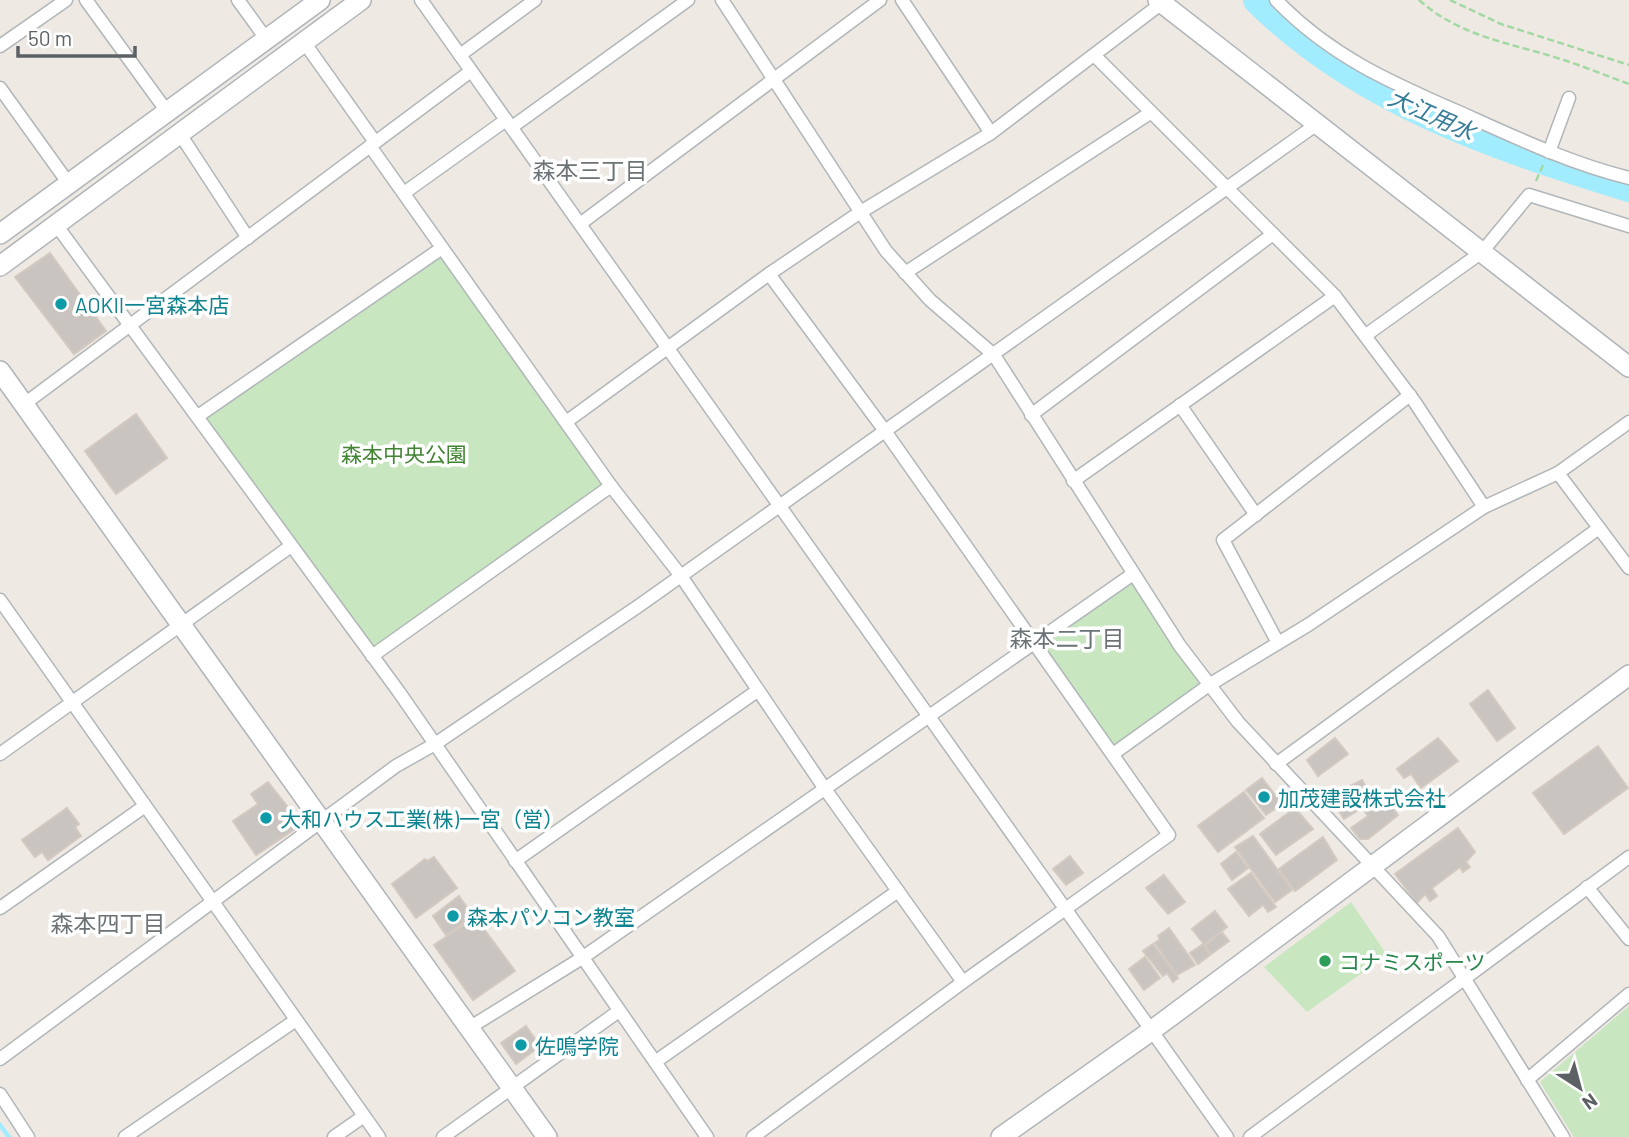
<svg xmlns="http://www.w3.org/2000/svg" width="1629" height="1137" viewBox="0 0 1629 1137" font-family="Barlow,'Noto Sans JP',sans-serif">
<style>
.green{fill:#c8e6bf}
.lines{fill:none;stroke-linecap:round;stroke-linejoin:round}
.stream{stroke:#a2ecff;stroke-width:4.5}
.river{stroke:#a2ecff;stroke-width:28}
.building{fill:#c9c4c0;stroke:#d3c9c1;stroke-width:2}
.street-casing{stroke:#b1b6b9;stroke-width:15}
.secondary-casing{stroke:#b0b5b9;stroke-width:22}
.path{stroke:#a2d9a3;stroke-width:2.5;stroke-dasharray:7 3.5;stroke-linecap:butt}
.street{stroke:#fff;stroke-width:12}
.secondary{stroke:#fff;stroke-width:19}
.culture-dot{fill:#0f9aa8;stroke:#fff;stroke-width:2.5}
.leisure-dot{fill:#2e9e5b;stroke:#fff;stroke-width:2.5}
.labels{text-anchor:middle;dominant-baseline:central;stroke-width:7;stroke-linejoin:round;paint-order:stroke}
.culture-label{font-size:21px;fill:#0d838f;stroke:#fff;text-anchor:start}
.park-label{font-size:21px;fill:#418432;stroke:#fff}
.leisure-label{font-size:21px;fill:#27864d;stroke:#fff;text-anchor:start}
.water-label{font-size:23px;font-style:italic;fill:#367c98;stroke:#fff}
.neighbourhood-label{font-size:23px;fill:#6c7376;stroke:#fff}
</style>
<rect width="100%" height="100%" fill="#eee9e3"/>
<g class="green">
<polygon points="442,248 606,490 372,656 198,416"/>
<polygon points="1132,584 1200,685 1114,745 1040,645"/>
<polygon points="1351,902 1387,955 1307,1012 1264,967"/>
<polygon points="1629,1006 1629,1137 1574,1137 1540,1082"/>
</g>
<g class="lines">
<polyline class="stream" points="0,1125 9,1137"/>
<path class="river" d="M 1257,0 C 1359,101 1495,147 1629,188"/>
</g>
<g class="building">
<polygon points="50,253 106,331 74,354 15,277"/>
<polygon points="136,414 167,458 116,494 85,451"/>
<polygon points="1488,690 1515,728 1497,741 1470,704"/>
<polygon points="1335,738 1348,754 1318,776 1307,760"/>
<polygon points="1438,738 1458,761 1421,788 1411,774 1404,778 1397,769"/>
<polygon points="1598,746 1628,788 1564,834 1533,793"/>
<polygon points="1262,778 1282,804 1266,815 1246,790"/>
<polygon points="1362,780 1374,800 1344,819 1330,796"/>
<polygon points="268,782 295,816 295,829 256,855 233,821 258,804 251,794"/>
<polygon points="1244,792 1264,818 1218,852 1198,826"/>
<polygon points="1386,800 1398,815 1368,839 1360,839 1351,828 1368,816 1365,812"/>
<polygon points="67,808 79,824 75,827 81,836 48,860 42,852 35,857 22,840"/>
<polygon points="1295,808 1313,829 1276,855 1260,834"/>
<polygon points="1458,828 1475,852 1466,862 1470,867 1463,872 1460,867 1432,888 1437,896 1430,901 1425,894 1417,903 1395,874"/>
<polygon points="1253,836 1292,890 1275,902 1235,847"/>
<polygon points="1323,837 1337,860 1295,891 1279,869"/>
<polygon points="1236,852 1248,868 1232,880 1221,864"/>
<polygon points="1070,856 1083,873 1066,885 1053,869"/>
<polygon points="434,857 457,888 416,918 392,884 425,859 427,861"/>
<polygon points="1251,873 1276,907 1268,912 1263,905 1249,916 1228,889"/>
<polygon points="1164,875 1185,902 1168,914 1146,888"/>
<polygon points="459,896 473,916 446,935 433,916"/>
<polygon points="1215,911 1227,927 1204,944 1192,929"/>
<polygon points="475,917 515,971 473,1000 434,945"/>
<polygon points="1169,928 1195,965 1177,975 1155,943 1160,939 1158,936"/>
<polygon points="1222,932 1229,941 1211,954 1205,945"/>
<polygon points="1153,944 1178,978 1173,982 1167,973 1163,976 1143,951"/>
<polygon points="1203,944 1210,955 1198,964 1190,953"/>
<polygon points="1145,957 1160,978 1144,990 1129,969"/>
<polygon points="526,1026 540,1046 516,1064 501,1043"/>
</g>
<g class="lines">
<defs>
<g id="street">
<polyline points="86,0 168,113"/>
<polyline points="238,0 267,40"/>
<polyline points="421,0 1227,1137"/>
<polyline points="722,0 886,251 930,300 994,355 1180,646 1238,722 1438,936 1563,1137"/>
<polyline points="902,0 991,133"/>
<path d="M 1276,0 C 1333,59 1397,85 1470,117 C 1523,141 1573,164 1629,178"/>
<polyline points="304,42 375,142"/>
<polyline points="0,46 66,0"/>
<polyline points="460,55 535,0"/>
<polyline points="1094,55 1335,296 1414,401 1484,507"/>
<polyline points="0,88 69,184"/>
<polyline points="512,127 688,0"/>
<polyline points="180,134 248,238"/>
<polyline points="370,146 611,486 681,576 825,789 963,982"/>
<polyline points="1549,152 1569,98"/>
<polyline points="404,193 506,120"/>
<polyline points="580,224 880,0"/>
<polyline points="57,226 399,692 707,1137"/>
<polyline points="905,273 1150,113"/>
<polyline points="1366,335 1482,252 1529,195 1629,226"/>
<polyline points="23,405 471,71"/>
<polyline points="1180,405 1256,515"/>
<polyline points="1031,415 1273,234"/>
<polyline points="198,416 442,248"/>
<polyline points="566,422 769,274 859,213 991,133 1162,3"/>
<polyline points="1558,473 1629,568"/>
<polyline points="1073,481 1335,296"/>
<polyline points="0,600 379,1137"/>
<polyline points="1278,643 1223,540 1410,395"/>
<polyline points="372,656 611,486"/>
<polyline points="0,754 291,546"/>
<polyline points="1113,754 1209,685 1308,625 1484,507 1558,473 1629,422"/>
<polyline points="1276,764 1599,528"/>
<polyline points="515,861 757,691"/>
<polyline points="1587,887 1629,939"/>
<polyline points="0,908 145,806"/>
<polyline points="469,1028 582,958 1133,574"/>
<polyline points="0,1059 396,766 435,744 640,605 1317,124"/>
<polyline points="655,1062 898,891"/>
<polyline points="1527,1080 1629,994"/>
<polyline points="0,1094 28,1137"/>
<polyline points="125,1137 296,1020"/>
<polyline points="334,1137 364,1116"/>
<polyline points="443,1137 619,1011"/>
<polyline points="753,1137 963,982 1169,835 885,431 769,274"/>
<polyline points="1250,1137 1629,857"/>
</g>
<g id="secondary">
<polyline points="1158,0 1629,367"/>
<polyline points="0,234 320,0"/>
<polyline points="0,266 361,0"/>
<polyline points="0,371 547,1137"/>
<polyline points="1001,1137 1151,1031 1629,675"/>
</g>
</defs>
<use href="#street" class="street-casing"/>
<use href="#secondary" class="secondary-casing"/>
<g class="path">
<path d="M 1419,0 C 1454,31 1494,40 1537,52 C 1568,60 1599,73 1629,84"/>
<polyline points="1450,0 1501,24 1629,65"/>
<polyline points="1536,181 1543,165"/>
</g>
<use href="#street" class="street"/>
<use href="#secondary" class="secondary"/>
</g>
<g class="culture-dot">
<circle cx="61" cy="304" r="7"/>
<circle cx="1264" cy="797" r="7"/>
<circle cx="266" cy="818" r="7"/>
<circle cx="453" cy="916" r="7"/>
<circle cx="521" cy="1045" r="7"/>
</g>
<circle class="leisure-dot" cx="1325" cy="961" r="7"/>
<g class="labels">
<g class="culture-label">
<text x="75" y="304">AOKII一宮森本店</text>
<text x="1278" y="797">加茂建設株式会社</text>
<text x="280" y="818">大和ハウス工業(株)一宮（営）</text>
<text x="467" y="916">森本パソコン教室</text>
<text x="535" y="1045">佐鳴学院</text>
</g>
<g class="park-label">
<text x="404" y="453">森本中央公園</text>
</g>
<g class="leisure-label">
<text x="1339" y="961">コナミスポーツ</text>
</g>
<g class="water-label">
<text transform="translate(1432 114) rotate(24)">大江用水</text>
</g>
<g class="neighbourhood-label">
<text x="590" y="170">森本三丁目</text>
<text x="1067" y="638">森本二丁目</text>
<text x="108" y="923">森本四丁目</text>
</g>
</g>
<g transform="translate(1580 1088) rotate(144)" stroke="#ffffff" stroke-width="5" paint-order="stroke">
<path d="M0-5L12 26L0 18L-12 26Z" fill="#5b6164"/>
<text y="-10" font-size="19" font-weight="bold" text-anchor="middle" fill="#5b6164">N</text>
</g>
<path d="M18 46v10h117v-10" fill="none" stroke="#5b6164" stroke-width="3.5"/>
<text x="28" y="46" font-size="21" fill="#5b6164" stroke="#ffffff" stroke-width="5" paint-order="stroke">50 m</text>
</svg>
